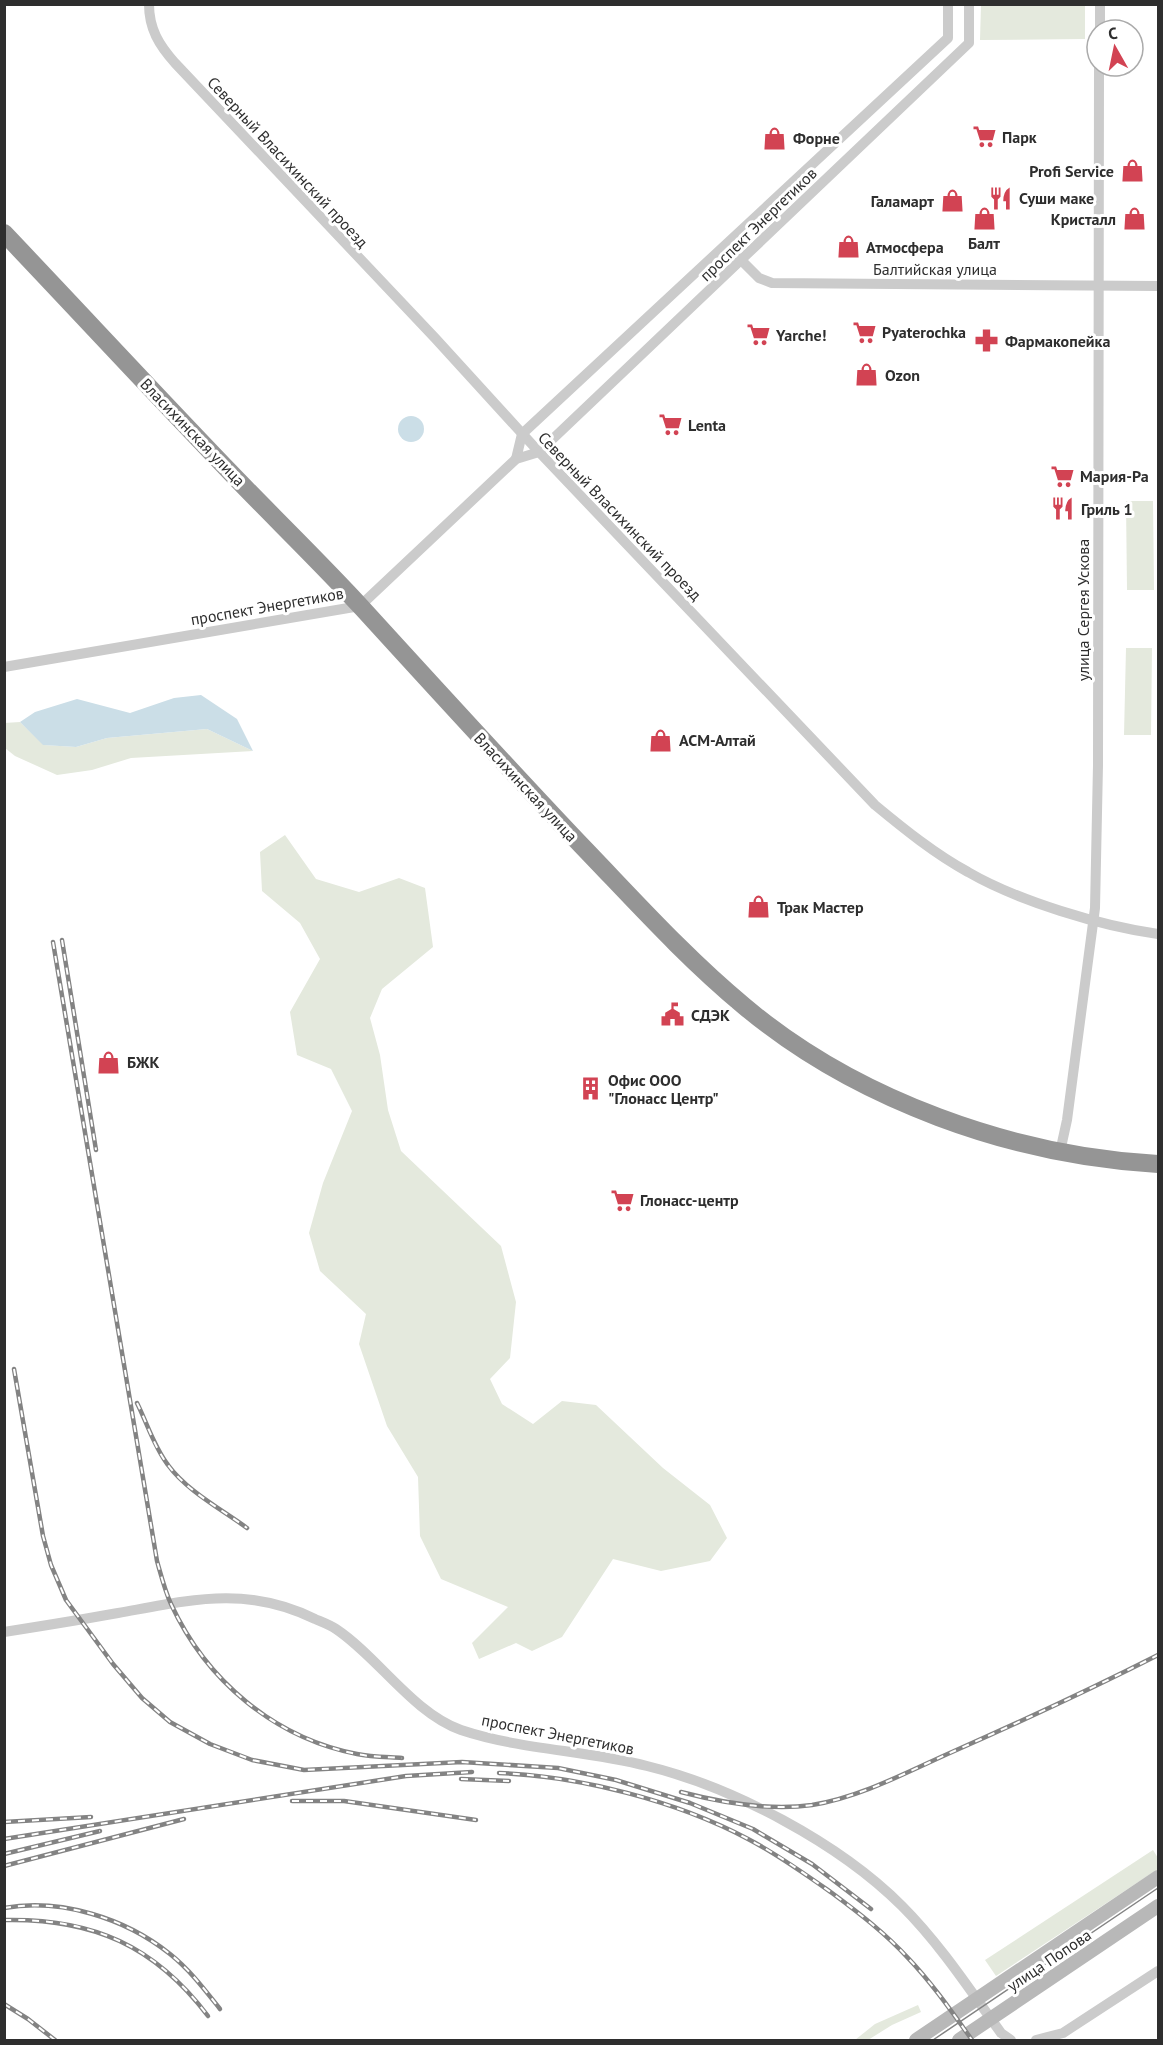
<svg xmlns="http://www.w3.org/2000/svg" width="1163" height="2045" viewBox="0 0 1163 2045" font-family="'PT Sans',sans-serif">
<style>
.green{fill:#e4e9dd}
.water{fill:#cbdee7}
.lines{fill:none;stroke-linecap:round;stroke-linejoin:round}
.street{stroke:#cbcbcb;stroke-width:10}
.secondary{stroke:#b8b8b8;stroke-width:14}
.highway{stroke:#959595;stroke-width:18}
.tram{stroke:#838383;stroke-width:1.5}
.rail-casing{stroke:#838383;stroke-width:4.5}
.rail{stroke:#fff;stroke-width:2;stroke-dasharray:7;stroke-linecap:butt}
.labels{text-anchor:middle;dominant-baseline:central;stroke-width:6;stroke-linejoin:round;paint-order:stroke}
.poi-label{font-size:16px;font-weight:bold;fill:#2e2e2e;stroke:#fff;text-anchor:start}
.street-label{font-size:16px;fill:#2e2e2e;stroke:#fff}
</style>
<rect width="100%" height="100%" fill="#fff"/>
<g class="green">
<polygon points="981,5 1085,5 1085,39 980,40"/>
<polygon points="1126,501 1153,501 1154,590 1127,590"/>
<polygon points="1126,648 1152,648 1151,735 1124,735"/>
<polygon points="20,722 44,745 76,747 107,738 207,729 253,751 131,758 92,770 57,775 15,756 5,748 4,723"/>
<polygon points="285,835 316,879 359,892 399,878 425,888 433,947 382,989 370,1018 380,1055 388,1110 401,1151 501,1246 516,1302 510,1358 490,1379 502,1404 533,1424 562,1401 596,1405 663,1468 710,1505 727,1538 710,1561 661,1571 613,1559 562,1637 532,1651 516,1643 479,1659 472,1643 508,1607 441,1579 420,1536 418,1477 387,1426 359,1344 366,1314 320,1271 309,1233 323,1183 352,1111 331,1069 297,1055 290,1012 320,959 300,923 262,891 260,852"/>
<polygon points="1153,1850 1158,1858 1158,1869 996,1976 985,1960"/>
<polygon points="918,2005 921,2012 892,2025 868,2040 855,2040 875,2024"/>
</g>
<g class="water">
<circle cx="411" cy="429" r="13"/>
<polygon points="201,695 237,719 253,751 207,729 107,738 76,747 43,745 20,722 35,712 77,699 130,713 174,698"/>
</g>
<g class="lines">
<g class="street">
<path d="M 149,4 C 149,29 159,45 175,63 L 435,338 L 539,452 L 875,805 C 904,829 935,854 968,872 C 1018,901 1101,926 1158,934"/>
<polyline points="1100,30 1100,4"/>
<polyline points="726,245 759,278 772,283 1158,286"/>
<polyline points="516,459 522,434 948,38 948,4"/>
<polyline points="4,667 360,606 516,459 539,452 969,43 969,4"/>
<polyline points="1060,1152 1067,1120 1095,908 1098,765 1099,66"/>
<path d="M 4,1632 C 42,1626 80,1620 118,1613 C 190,1600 246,1585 315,1619 C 322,1622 330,1625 336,1629 C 378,1657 413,1713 461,1730 C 521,1750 586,1750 647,1766 C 733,1787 839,1843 902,1906 C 940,1944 970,1990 1001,2033 L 1011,2040"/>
<polyline points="1036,2040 1063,2033 1158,1971"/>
</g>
<g class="secondary">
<polyline points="916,2040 1158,1877"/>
<polyline points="959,2040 1158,1906"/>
</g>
<path class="highway" d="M 4,233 C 80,313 154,393 230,472 C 274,518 320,562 363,609 C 435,688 507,767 581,845 C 634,900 685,957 744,1006 C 856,1100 1013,1156 1158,1164"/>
<polyline class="tram" points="933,2040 1158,1888"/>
<defs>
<g id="rail">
<polyline points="62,940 96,1150"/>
<path d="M 53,942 L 157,1561 C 161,1575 165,1591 171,1604 C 206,1680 274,1738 357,1754 C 371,1757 387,1757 402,1758"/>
<polyline points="14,1369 43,1536 51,1565 66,1600 113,1664 142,1698 170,1722 210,1744 252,1760 304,1770 462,1762 558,1768 616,1780 690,1803 753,1829 812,1864 871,1909"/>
<path d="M 137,1403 C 147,1423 154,1447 168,1465 C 187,1491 221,1509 247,1528"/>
<path d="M 499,1773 C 579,1776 677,1801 748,1839 C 777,1854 805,1874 832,1893 C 859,1913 885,1933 908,1958 C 932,1983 952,2012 972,2040"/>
<polyline points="461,1779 509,1781"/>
<path d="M 681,1792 C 723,1803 769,1811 812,1805 C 861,1797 907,1772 952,1752 C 1022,1721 1091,1689 1158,1655"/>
<polyline points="292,1801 344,1801 476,1820"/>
<polyline points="4,1822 91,1817"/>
<polyline points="4,1839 406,1776 472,1772"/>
<polyline points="4,1854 100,1831"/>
<polyline points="4,1866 184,1819"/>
<path d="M 4,1908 C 61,1898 125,1918 170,1954 C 190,1970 205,1990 220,2009"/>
<path d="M 4,1920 C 93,1918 155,1946 208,2016"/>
<polyline points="4,2004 28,2019 55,2040"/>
</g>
</defs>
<use href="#rail" class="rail-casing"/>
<use href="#rail" class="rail"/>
</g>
<defs>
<symbol id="supermarket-bare" viewBox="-9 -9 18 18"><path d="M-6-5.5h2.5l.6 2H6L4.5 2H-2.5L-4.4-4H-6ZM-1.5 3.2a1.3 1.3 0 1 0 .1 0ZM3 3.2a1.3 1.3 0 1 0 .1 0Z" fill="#d24353" stroke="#fff" stroke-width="2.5" paint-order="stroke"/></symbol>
<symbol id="shop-bare" viewBox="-9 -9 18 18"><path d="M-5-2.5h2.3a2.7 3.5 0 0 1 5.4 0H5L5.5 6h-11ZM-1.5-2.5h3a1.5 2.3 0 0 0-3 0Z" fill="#d24353" stroke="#fff" stroke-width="2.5" paint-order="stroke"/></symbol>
<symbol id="restaurant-bare" viewBox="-9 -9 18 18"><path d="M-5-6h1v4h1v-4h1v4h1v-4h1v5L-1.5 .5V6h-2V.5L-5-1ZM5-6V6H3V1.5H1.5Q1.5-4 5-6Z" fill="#d24353" stroke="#fff" stroke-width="2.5" paint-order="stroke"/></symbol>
<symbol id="pharmacy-bare" viewBox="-9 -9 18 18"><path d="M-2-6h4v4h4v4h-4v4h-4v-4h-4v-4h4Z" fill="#d24353" stroke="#fff" stroke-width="2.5" paint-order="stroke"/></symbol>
<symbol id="civic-bare" viewBox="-9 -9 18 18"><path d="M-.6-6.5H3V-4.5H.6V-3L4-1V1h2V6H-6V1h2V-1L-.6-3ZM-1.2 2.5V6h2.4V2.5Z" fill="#d24353" stroke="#fff" stroke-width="2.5" paint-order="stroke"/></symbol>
<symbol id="building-bare" viewBox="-9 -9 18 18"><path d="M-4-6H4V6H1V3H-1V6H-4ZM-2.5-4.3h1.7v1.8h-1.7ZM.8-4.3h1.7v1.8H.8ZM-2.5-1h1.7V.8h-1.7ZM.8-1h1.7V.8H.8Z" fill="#d24353" stroke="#fff" stroke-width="2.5" paint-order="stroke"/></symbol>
</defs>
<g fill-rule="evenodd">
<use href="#supermarket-bare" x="968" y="120" width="33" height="33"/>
<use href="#shop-bare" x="758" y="122" width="33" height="33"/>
<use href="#shop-bare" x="1116" y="154" width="33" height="33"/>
<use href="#restaurant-bare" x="984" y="182" width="33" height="33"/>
<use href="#shop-bare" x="936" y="184" width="33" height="33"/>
<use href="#shop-bare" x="968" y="202" width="33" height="33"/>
<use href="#shop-bare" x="1118" y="202" width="33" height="33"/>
<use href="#shop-bare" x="832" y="230" width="33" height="33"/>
<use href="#supermarket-bare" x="848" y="316" width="33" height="33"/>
<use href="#supermarket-bare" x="742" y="318" width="33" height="33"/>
<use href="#pharmacy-bare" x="970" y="324" width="33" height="33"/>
<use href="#shop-bare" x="850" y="358" width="33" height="33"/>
<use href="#supermarket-bare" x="654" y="408" width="33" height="33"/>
<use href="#supermarket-bare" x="1046" y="460" width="33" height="33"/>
<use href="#restaurant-bare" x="1046" y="492" width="33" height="33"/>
<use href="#shop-bare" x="644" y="724" width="33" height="33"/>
<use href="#shop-bare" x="742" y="890" width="33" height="33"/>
<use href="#civic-bare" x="656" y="998" width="33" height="33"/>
<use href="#shop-bare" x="92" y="1046" width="33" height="33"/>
<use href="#building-bare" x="574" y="1072" width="33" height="33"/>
<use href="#supermarket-bare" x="606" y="1184" width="33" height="33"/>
</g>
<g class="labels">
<g class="poi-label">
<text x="1002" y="137">Парк</text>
<text x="793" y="138">Форне</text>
<text x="1114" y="171" text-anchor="end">Profi Service</text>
<text x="1019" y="198">Суши маке</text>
<text x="934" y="201" text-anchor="end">Галамарт</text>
<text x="1116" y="219" text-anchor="end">Кристалл</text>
<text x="984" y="243" text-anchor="middle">Балт</text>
<text x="866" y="247">Атмосфера</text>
<text x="882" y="332">Pyaterochka</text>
<text x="776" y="335">Yarche!</text>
<text x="1005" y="341">Фармакопейка</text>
<text x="885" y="375">Ozon</text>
<text x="688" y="425">Lenta</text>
<text x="1080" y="476">Мария-Ра</text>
<text x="1081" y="509">Гриль 1</text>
<text x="679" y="740">АСМ-Алтай</text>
<text x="777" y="907">Трак Мастер</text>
<text x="691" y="1015">СДЭК</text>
<text x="127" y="1062">БЖК</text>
<text x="608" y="1080">Офис ООО<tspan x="608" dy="18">"Глонасс Центр"</tspan></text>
<text x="640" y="1200">Глонасс-центр</text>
</g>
<g class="street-label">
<text transform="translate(288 162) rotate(47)">Северный Власихинский проезд</text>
<text transform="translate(758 224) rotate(-44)">проспект Энергетиков</text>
<text x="935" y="269">Балтийская улица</text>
<text transform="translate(193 432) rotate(46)">Власихинская улица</text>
<text transform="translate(620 516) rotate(46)">Северный Власихинский проезд</text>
<text transform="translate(267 606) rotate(-10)">проспект Энергетиков</text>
<text transform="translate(1083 610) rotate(-90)">улица Сергея Ускова</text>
<text transform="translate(526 787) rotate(47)">Власихинская улица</text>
<text transform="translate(558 1734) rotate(11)">проспект Энергетиков</text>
<text transform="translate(1049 1960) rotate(-34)">улица Попова</text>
</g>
</g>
<rect width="1163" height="2045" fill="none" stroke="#2e2e2e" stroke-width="12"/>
<g transform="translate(1115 48) rotate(351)"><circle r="28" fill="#ffffff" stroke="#ababab" stroke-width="1.5"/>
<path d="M0-4.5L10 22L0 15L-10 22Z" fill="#d24353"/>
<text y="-9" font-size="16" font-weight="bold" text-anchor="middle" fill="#2e2e2e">С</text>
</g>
</svg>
